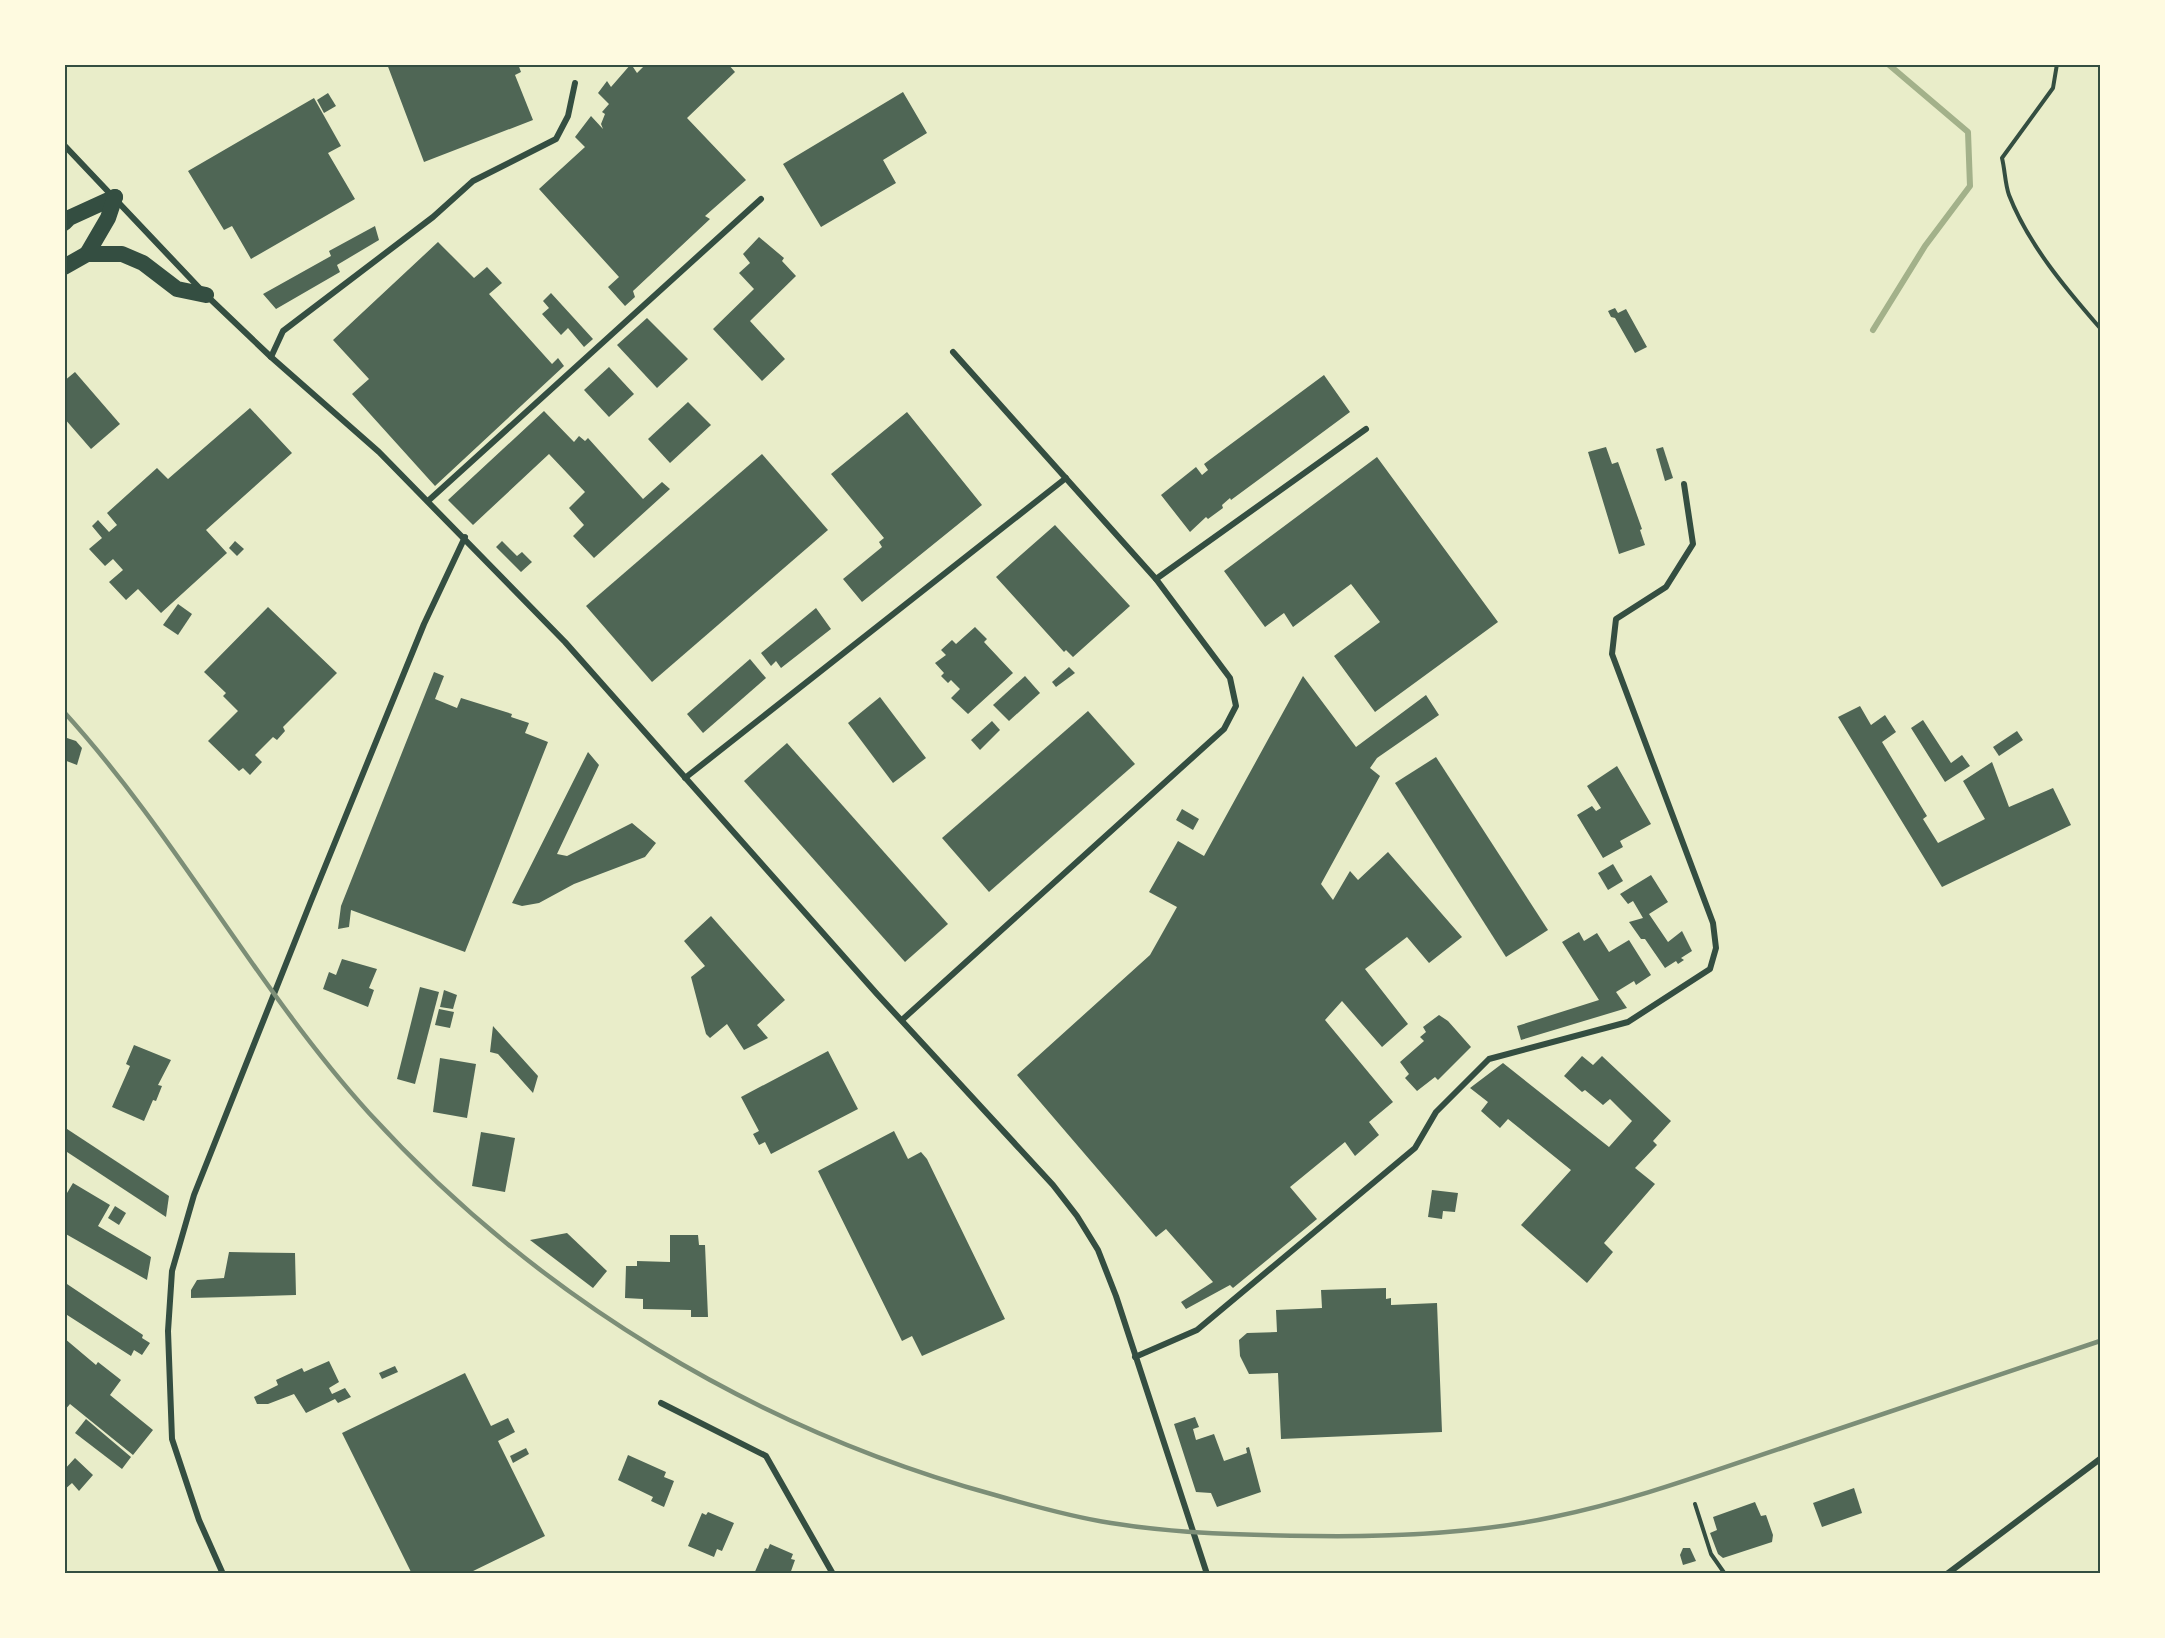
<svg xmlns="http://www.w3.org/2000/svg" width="2165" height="1638" viewBox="0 0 2165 1638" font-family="'Space Grotesk',sans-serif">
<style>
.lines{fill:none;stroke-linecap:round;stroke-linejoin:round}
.stream{stroke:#a3b18a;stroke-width:6}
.building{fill:#4f6655}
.path{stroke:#344e41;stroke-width:4}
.minor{stroke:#344e41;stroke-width:6}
.trunk{stroke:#344e41;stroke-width:16}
.rail{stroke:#7c8e77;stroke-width:4.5}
.neatline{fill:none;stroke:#344e41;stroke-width:2}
</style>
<rect width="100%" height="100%" fill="#e9edc9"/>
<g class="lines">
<polyline class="stream" points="1873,330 1925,246 1970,186 1968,132 1888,64"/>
</g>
<g class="building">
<polygon points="387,64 518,64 521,72 515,75 533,120 424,162"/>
<polygon points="631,64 637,73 646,64 728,64 735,72 687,118 746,180 705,216 710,219 633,291 635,297 625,306 608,287 619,277 539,189 585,147 575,137 591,116 603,129 601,124 605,114 602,112 609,104 598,93 607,81 611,87"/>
<polygon points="903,92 927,133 883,160 896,183 821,227 783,164"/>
<polygon points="328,93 336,106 324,113 317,100"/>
<polygon points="314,98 341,146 328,153 355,199 251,259 232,226 224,230 188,171"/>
<polygon points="375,226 379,240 337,265 340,272 276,309 263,294 331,256 329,251"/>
<polygon points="759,237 784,258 782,261 796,276 750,321 785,359 762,381 713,329 754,289 739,273 750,263 743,254"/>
<polygon points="438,242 474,278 487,267 502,283 489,294 552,364 558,358 564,366 435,486 352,394 369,379 333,340"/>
<polygon points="551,293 593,339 584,347 568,328 561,335 542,314 549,308 543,301"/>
<polygon points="1615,308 1618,313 1626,309 1647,347 1635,353 1615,318 1611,317 1608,311"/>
<polygon points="647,318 688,359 657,388 617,345"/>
<polygon points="609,367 634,394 609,417 584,390"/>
<polygon points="75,372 120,424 91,449 64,418 64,381"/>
<polygon points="1324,375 1350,412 1231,500 1230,498 1222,505 1223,508 1208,519 1206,517 1190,532 1161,495 1196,467 1202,475 1208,470 1204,464"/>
<polygon points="688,402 711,425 670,463 648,439"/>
<polygon points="250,408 292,453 206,530 227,553 161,613 138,589 126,600 109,582 123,570 113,559 105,566 89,549 102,538 92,526 98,520 109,532 117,525 107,513 157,468 168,479"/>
<polygon points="544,411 574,442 579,436 585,441 588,438 643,499 662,482 670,489 594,558 573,536 584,525 569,508 585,492 549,454 473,525 448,500"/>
<polygon points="907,412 982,505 862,602 843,579 882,547 879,542 884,538 831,474"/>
<polygon points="1606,447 1612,464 1618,462 1642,529 1640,530 1645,545 1619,554 1588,452"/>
<polygon points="1663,447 1673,478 1665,481 1656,449"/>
<polygon points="762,454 828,530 652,682 586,606"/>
<polygon points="1377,457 1498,622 1375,712 1334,656 1380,622 1351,584 1293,627 1284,613 1265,627 1224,571"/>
<polygon points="1055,525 1130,606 1073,657 1066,650 1064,652 996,577"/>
<polygon points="235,541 244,549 237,556 229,548"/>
<polygon points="502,541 517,556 522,552 532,562 521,572 496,547"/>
<polygon points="178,604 192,614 178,635 163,625"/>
<polygon points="268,607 337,673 283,727 285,731 277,740 273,737 255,755 262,762 250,775 243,768 239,771 208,741 238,711 223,696 226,693 204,672"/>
<polygon points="816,608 831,629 781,668 776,661 771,666 761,653"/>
<polygon points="975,627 987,639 984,642 1013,673 968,714 951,698 960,689 951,680 948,683 941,676 944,673 935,663 946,655 941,650 952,640 956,644"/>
<polygon points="750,659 766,678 703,733 687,714"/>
<polygon points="1069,667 1075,673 1056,687 1052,682"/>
<polygon points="434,672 444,676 435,699 457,708 461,698 512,714 511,717 529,723 525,733 548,742 465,952 351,910 349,927 338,929 341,906"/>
<polygon points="1025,676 1040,693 1009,721 993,705"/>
<polygon points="1303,676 1356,747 1426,695 1439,715 1377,758 1370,768 1380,776 1321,884 1333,900 1350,871 1358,880 1388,852 1462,937 1429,963 1407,937 1365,969 1408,1024 1382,1047 1342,1001 1325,1020 1393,1102 1369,1122 1379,1135 1355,1156 1345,1142 1290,1187 1317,1219 1233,1288 1230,1285 1186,1309 1181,1302 1213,1282 1166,1229 1156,1237 1017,1075 1150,955 1177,907 1149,892 1178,841 1204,856"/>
<polygon points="880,697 926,758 893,783 848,723"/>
<polygon points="1860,706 1871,725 1885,715 1896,732 1882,742 1927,816 1923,819 1938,843 1985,819 1963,781 1992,762 2009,807 2053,788 2071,825 1942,887 1838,717"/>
<polygon points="1088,711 1135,764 989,892 942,838"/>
<polygon points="1923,720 1951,763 1962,755 1970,766 1945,782 1911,728"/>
<polygon points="992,721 1000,730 980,750 971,740"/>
<polygon points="2017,731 2023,740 1999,756 1993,747"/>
<polygon points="64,737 76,741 82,748 77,765 64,760"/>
<polygon points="787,743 948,924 905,962 744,781"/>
<polygon points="588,752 599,765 557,854 567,856 632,823 656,843 645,857 574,884 539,903 522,906 512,903"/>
<polygon points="1436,757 1548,930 1506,957 1395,783"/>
<polygon points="1617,766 1651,824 1620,841 1623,847 1603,858 1577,815 1592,806 1596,811 1601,808 1587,786"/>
<polygon points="1182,809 1199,819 1193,830 1176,820"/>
<polygon points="1613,864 1623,881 1608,890 1598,873"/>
<polygon points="1651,875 1668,902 1649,914 1668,942 1682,931 1692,951 1681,958 1684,960 1678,964 1676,961 1665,968 1645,939 1641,939 1629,922 1643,918 1633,901 1628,904 1620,894"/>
<polygon points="711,916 785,1000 757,1025 768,1038 744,1050 727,1024 710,1038 706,1034 691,977 705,966 684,941"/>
<polygon points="1579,932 1584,941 1597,933 1609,952 1629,940 1651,975 1636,985 1634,981 1616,992 1627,1008 1521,1040 1517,1026 1599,1000 1562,942"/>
<polygon points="342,959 377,969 369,988 374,990 368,1007 323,989 329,972 336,975"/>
<polygon points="420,987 439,992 415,1084 397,1079"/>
<polygon points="444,990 457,995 453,1009 440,1007"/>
<polygon points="439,1009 454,1012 450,1028 435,1025"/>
<polygon points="1439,1015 1448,1021 1471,1047 1438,1080 1435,1077 1417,1091 1405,1078 1409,1074 1400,1062 1424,1041 1420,1037 1426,1032 1423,1027"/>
<polygon points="493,1026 538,1076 533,1093 498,1054 490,1052"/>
<polygon points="134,1045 171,1060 158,1085 162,1086 156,1101 153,1100 144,1121 112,1107 130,1066 126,1064"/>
<polygon points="828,1051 858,1109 771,1154 765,1142 759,1145 753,1134 759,1131 741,1097"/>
<polygon points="1582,1056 1593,1065 1602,1056 1671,1121 1653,1141 1657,1145 1635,1168 1655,1184 1604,1243 1613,1252 1587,1283 1521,1225 1571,1170 1508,1119 1500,1128 1481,1111 1488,1102 1470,1088 1503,1063 1609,1147 1632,1121 1610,1099 1603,1105 1585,1090 1582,1092 1564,1076"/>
<polygon points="440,1058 476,1064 467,1118 433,1112"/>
<polygon points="64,1127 169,1196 166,1217 64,1150"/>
<polygon points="894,1131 908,1159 921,1152 927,1159 1005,1319 922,1356 912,1336 902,1341 818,1171"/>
<polygon points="481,1132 515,1138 505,1192 472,1186"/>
<polygon points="73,1183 110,1205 98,1226 151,1257 147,1280 64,1233 64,1198"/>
<polygon points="1432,1190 1458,1193 1455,1212 1443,1211 1442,1219 1428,1217"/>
<polygon points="115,1206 126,1213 119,1225 108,1218"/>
<polygon points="567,1233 607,1271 593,1288 530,1240"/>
<polygon points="670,1235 698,1235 699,1245 705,1245 708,1317 691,1317 691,1310 643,1309 643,1299 625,1298 626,1266 637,1266 637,1261 670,1262"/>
<polygon points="229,1252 295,1253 296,1295 191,1298 191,1290 197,1280 224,1278"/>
<polygon points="64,1282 143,1335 142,1338 150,1343 142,1355 134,1350 131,1356 64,1313"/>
<polygon points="1386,1288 1386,1299 1391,1298 1391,1305 1437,1303 1442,1432 1281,1439 1278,1373 1249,1374 1240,1356 1239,1340 1247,1333 1277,1332 1276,1310 1322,1308 1321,1290"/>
<polygon points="64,1338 96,1365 98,1362 121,1380 110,1395 153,1430 133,1455 70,1404 64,1411"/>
<polygon points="329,1361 339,1382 329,1388 332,1394 345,1388 351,1397 338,1403 335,1399 306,1413 294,1394 268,1404 257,1404 254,1397 278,1385 276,1380 302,1368 304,1372"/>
<polygon points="395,1366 398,1372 382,1379 379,1373"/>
<polygon points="465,1373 491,1426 508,1418 515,1432 498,1441 545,1536 467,1574 412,1574 342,1433"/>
<polygon points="1195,1417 1199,1427 1193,1429 1196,1440 1214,1434 1224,1461 1247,1453 1246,1448 1249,1447 1261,1492 1217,1507 1211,1493 1196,1492 1174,1424"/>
<polygon points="86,1419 131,1457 122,1469 75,1433"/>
<polygon points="526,1448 529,1454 513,1463 510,1456"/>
<polygon points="628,1455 666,1472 664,1477 674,1481 664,1507 651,1501 653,1497 618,1480"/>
<polygon points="75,1458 93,1475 79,1491 72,1483 64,1490 64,1470"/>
<polygon points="1854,1488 1862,1513 1822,1527 1813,1503"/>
<polygon points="1755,1502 1761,1516 1766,1515 1773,1535 1772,1542 1723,1558 1718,1554 1710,1533 1717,1530 1713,1517"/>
<polygon points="708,1512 734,1523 722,1551 717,1549 714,1557 688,1546 702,1513 706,1515"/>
<polygon points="770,1544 793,1554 791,1559 795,1560 790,1574 754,1574 765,1548 768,1549"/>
<polygon points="1683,1548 1690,1548 1696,1561 1683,1565 1680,1555"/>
</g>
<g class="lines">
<g class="path">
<path d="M 2057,64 L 2053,88 L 2002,158 C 2005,170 2005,184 2009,195 C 2028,244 2066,289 2100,328"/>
<polyline points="1695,1504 1711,1554 1725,1574"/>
</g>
<g class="minor">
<polyline points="64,145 206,295 271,357 379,452 565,642 877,994 1053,1185 1077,1216 1098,1250 1116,1296 1207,1574"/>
<polyline points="271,357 283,331 433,217 473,181 556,139 568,116 575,83"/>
<polyline points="428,501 761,199"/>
<polyline points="1156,579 1366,429"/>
<polyline points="685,778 1066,478"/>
<polyline points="902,1020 1224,729 1236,706 1230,678 1156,579 953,352"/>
<polyline points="1135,1357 1197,1330 1415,1148 1436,1112 1489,1059 1628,1022 1710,969 1716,948 1713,923 1612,654 1616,619 1666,587 1693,544 1684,484"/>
<polyline points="661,1403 766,1456 833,1574"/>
<polyline points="223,1574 199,1520 172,1439 168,1331 172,1271 194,1195 311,901 424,624 465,537"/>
<polyline points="1947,1574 2100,1459"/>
</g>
<g class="trunk">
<polyline points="64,223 69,218 115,197"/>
<polyline points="87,254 108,218 115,197"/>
<polyline points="64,267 87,254 122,254 143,263 177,289 206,295"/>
</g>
<path class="rail" d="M 64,712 C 177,836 256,988 369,1113 C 537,1297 755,1429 995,1495 C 1033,1506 1072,1517 1111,1523 C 1179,1534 1246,1535 1314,1536 C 1390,1537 1479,1533 1553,1517 C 1632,1501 1707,1473 1782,1448 C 1888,1412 1994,1376 2100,1341"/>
</g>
<rect width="2165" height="1638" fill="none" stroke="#fefae0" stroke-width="132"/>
<rect x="66" y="66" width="2033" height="1506" class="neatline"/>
</svg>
